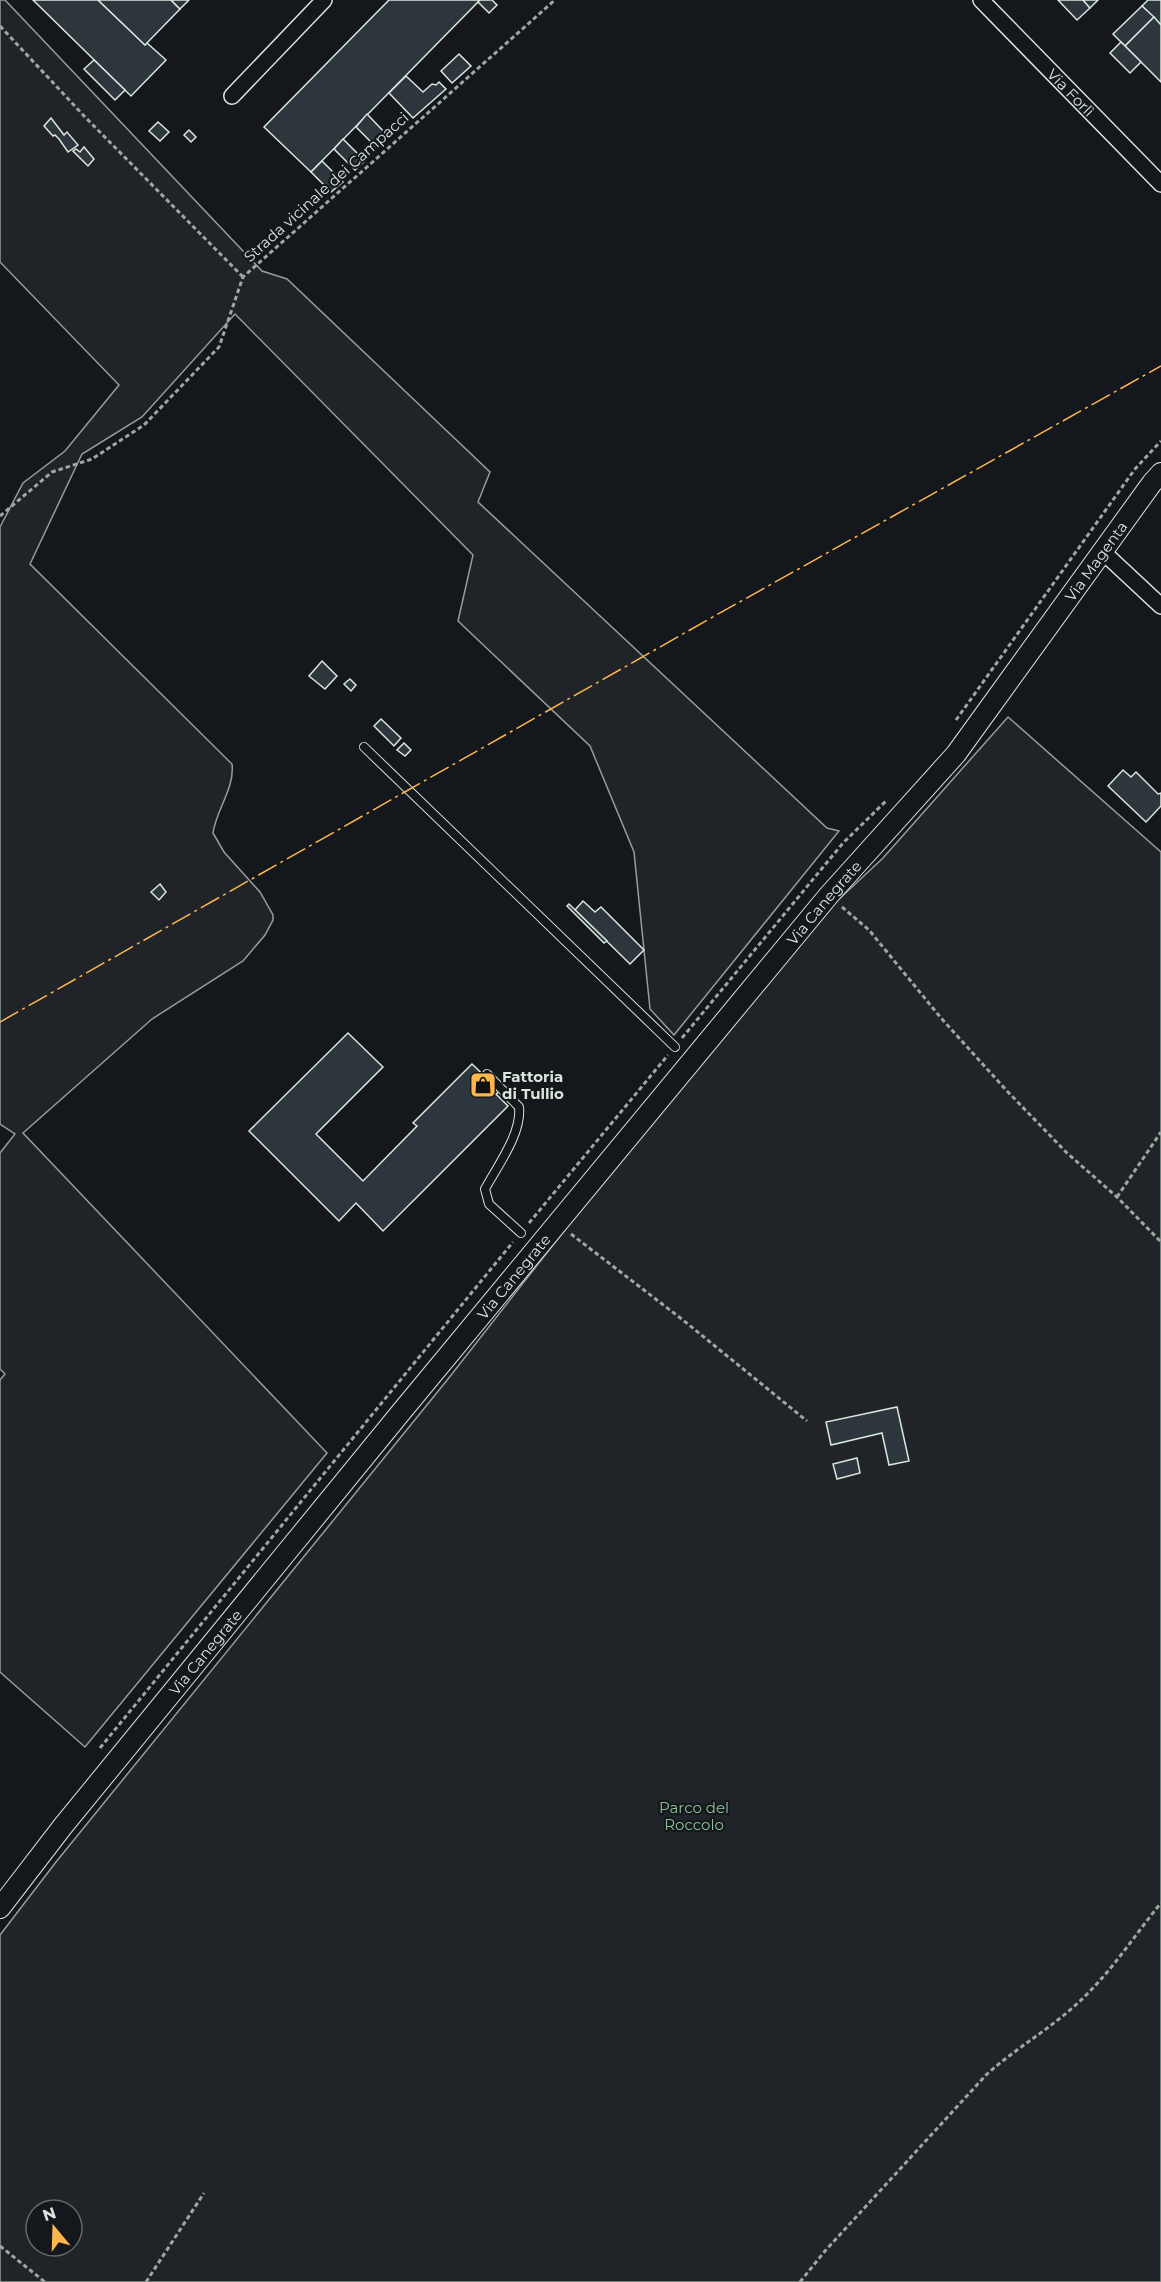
<svg xmlns="http://www.w3.org/2000/svg" width="1161" height="2282" viewBox="0 0 1161 2282" font-family="Montserrat,sans-serif">
<style>
.green{fill:#202428;stroke:#939e99;stroke-width:1.5;fill-rule:evenodd}
.building{fill:#2c363c;stroke:#d8e6dc;stroke-width:1.5}
.lines{fill:none;stroke-linecap:round;stroke-linejoin:round}
.service-casing{stroke:#d8e6dc;stroke-width:10}
.minor-casing{stroke:#d8e6dc;stroke-width:18}
.tertiary-casing{stroke:#d8e6dc;stroke-width:22}
.path{stroke:#9da8a2;stroke-width:3;stroke-dasharray:4.5 3;stroke-linecap:butt}
.service{stroke:#14181c;stroke-width:8}
.minor{stroke:#14181c;stroke-width:15}
.tertiary{stroke:#14181c;stroke-width:20}
.power{stroke:#ffb74d;stroke-width:1.5;stroke-dasharray:21 4.5 3 4.5;stroke-linecap:butt}
.labels{text-anchor:middle;dominant-baseline:central;stroke-width:4.5;stroke-linejoin:round;paint-order:stroke}
.street-label{font-size:15px;fill:#d8e6dc;stroke:#14181c}
.poi-label{font-size:15px;font-weight:bold;fill:#d8e6dc;stroke:#14181c;text-anchor:start}
.park-label{font-size:15px;fill:#8ac095;stroke:#14181c}
</style>
<rect width="100%" height="100%" fill="#14181c"/>
<g class="green">
<path d="M 0,0 L 5,0 L 262,271 L 287,279 L 490,472 L 478,502 L 827,828 L 839,831 L 674,1035 L 650,1009 L 634,852 L 590,746 L 458,621 L 473,555 L 235,314 L 142,417 L 82,454 L 30,564 L 232,764 C 235,788 216,810 213,833 L 224,852 L 260,892 L 273,915 L 273,920 L 265,935 L 243,961 L 152,1019 L 23,1133 L 327,1453 L 85,1747 L 0,1672 L 0,1380 L 5,1374 L 0,1369 L 0,1153 L 15,1134 L 0,1124 L 0,527 L 23,483 L 65,451 L 119,385 L 0,262 Z"/>
<path d="M 1008,717 L 1161,852 L 1161,2282 L 0,2282 L 0,1935 L 56,1862 L 448,1379 L 589,1199 L 836,902 L 883,858 ZM 36,2210 L 72,2210 L 72,2246 L 36,2246 Z"/>
</g>
<g class="building">
<polygon points="33,0 98,0 145,45 147,43 166,60 131,96"/>
<polygon points="98,0 171,0 180,9 145,45"/>
<polygon points="171,0 189,0 180,9"/>
<polygon points="389,0 480,0 311,172 264,127"/>
<polygon points="480,0 492,0 497,5 489,13 478,2"/>
<polygon points="1058,0 1083,0 1090,8 1077,20"/>
<polygon points="1083,0 1098,0 1090,8"/>
<polygon points="1148,0 1161,0 1161,25 1142,6"/>
<polygon points="1142,6 1154,17 1125,46 1113,34"/>
<polygon points="1154,17 1161,25 1161,82 1125,46"/>
<polygon points="1121,42 1141,62 1130,73 1110,53"/>
<polygon points="459,54 471,66 452,83 441,71"/>
<polygon points="94,60 125,90 115,100 84,69"/>
<polygon points="406,76 423,92 432,84 436,85 439,82 446,89 413,118 389,93"/>
<polygon points="367,114 388,136 376,147 356,127"/>
<polygon points="51,118 64,135 67,132 78,145 68,152 59,139 55,135 53,136 44,126"/>
<polygon points="158,122 169,132 160,141 149,131"/>
<polygon points="189,130 196,137 191,142 184,135"/>
<polygon points="343,139 365,161 355,170 334,149"/>
<polygon points="84,147 94,159 88,166 73,151 76,149 80,152"/>
<polygon points="322,161 343,182 331,192 311,172"/>
<polygon points="322,661 337,676 325,689 309,676"/>
<polygon points="350,679 356,685 351,691 344,684"/>
<polygon points="381,719 401,738 394,746 374,726"/>
<polygon points="404,743 411,750 405,756 397,750"/>
<polygon points="1123,770 1131,777 1136,772 1158,794 1161,793 1161,806 1146,822 1108,786"/>
<polygon points="160,884 166,892 159,900 151,892"/>
<polygon points="583,901 595,912 601,907 644,950 630,964 575,910"/>
<polygon points="569,904 607,941 604,943 567,906"/>
<polygon points="348,1033 383,1067 316,1134 363,1181 417,1126 413,1123 472,1064 500,1091 496,1094 508,1106 383,1231 356,1203 339,1221 249,1131"/>
<polygon points="897,1407 909,1461 889,1465 882,1433 831,1445 826,1422"/>
<polygon points="857,1458 860,1473 837,1479 833,1464"/>
</g>
<g class="lines">
<defs>
<g id="service">
<polyline points="364,747 675,1047"/>
<path d="M 487,1074 L 519,1107 C 522,1133 498,1165 485,1189 L 489,1204 L 521,1233"/>
</g>
<g id="minor">
<path id="s1" d="M 981,0 L 1161,184"/>
<polyline points="232,96 324,0"/>
<polyline points="1102,551 1161,606"/>
</g>
<g id="tertiary">
<path id="s2" d="M 0,1908 L 63,1826 L 402,1411 L 829,895 L 956,754 L 1152,483 L 1161,473"/>
</g>
</defs>
<use href="#service" class="service-casing"/>
<use href="#minor" class="minor-casing"/>
<use href="#tertiary" class="tertiary-casing"/>
<g class="path">
<polyline points="0,26 86,118 243,277"/>
<polyline points="0,516 52,472 92,459 144,425 219,347 243,277 555,0"/>
<polyline points="956,720 1135,469 1161,441"/>
<polyline points="842,907 869,930 941,1018 1007,1091 1067,1153 1117,1197 1161,1242"/>
<polyline points="682,1038 843,843 887,800"/>
<polyline points="1117,1197 1161,1132"/>
<polyline points="529,1223 668,1055"/>
<polyline points="571,1234 683,1320 807,1421"/>
<polyline points="100,1748 513,1242"/>
<polyline points="0,2246 45,2282"/>
<polyline points="146,2282 204,2193"/>
<path d="M 800,2282 L 825,2251 L 986,2075 C 1019,2045 1058,2025 1089,1992 C 1116,1965 1137,1932 1161,1903"/>
</g>
<use href="#service" class="service"/>
<use href="#minor" class="minor"/>
<use href="#tertiary" class="tertiary"/>
<polyline class="power" points="0,1022 711,618 1161,366"/>
</g>
<defs>
<symbol id="shop-square" viewBox="-11 -11 22 22"><rect x="-9" y="-9" width="18" height="18" rx="4" fill="#ffb74d" stroke="#14181c"/><path d="M-5-2.5h2.3a2.7 3.5 0 0 1 5.4 0H5L5.5 6h-11ZM-1.5-2.5h3a1.5 2.3 0 0 0-3 0Z" fill="#111"/></symbol>
</defs>
<g fill-rule="evenodd">
<use href="#shop-square" x="468" y="1070" width="30" height="30"/>
</g>
<g class="labels">
<g class="street-label">
<text stroke="none"><textPath href="#s1" startOffset="129">Via Forlì</textPath></text>
<text transform="translate(326 187) rotate(-42)">Strada vicinale dei Campacci</text>
<text stroke="none"><textPath href="#s2" startOffset="1737">Via Magenta</textPath></text>
<text stroke="none"><textPath href="#s2" startOffset="1300">Via Canegrate</textPath></text>
<text stroke="none"><textPath href="#s2" startOffset="814">Via Canegrate</textPath></text>
<text stroke="none"><textPath href="#s2" startOffset="328">Via Canegrate</textPath></text>
</g>
<g class="poi-label">
<text x="502" y="1076">Fattoria<tspan x="502" dy="17">di Tullio</tspan></text>
</g>
<g class="park-label">
<text x="694" y="1807">Parco del<tspan x="694" dy="17">Roccolo</tspan></text>
</g>
</g>
<g transform="translate(54 2228) rotate(341)"><circle r="28" fill="#14181c" stroke="#626a69" stroke-width="1.5"/>
<path d="M0-4.5L10 22L0 15L-10 22Z" fill="#ffb74d"/>
<text y="-9" font-size="16" font-weight="bold" text-anchor="middle" fill="#d8e6dc">N</text>
</g>
</svg>
